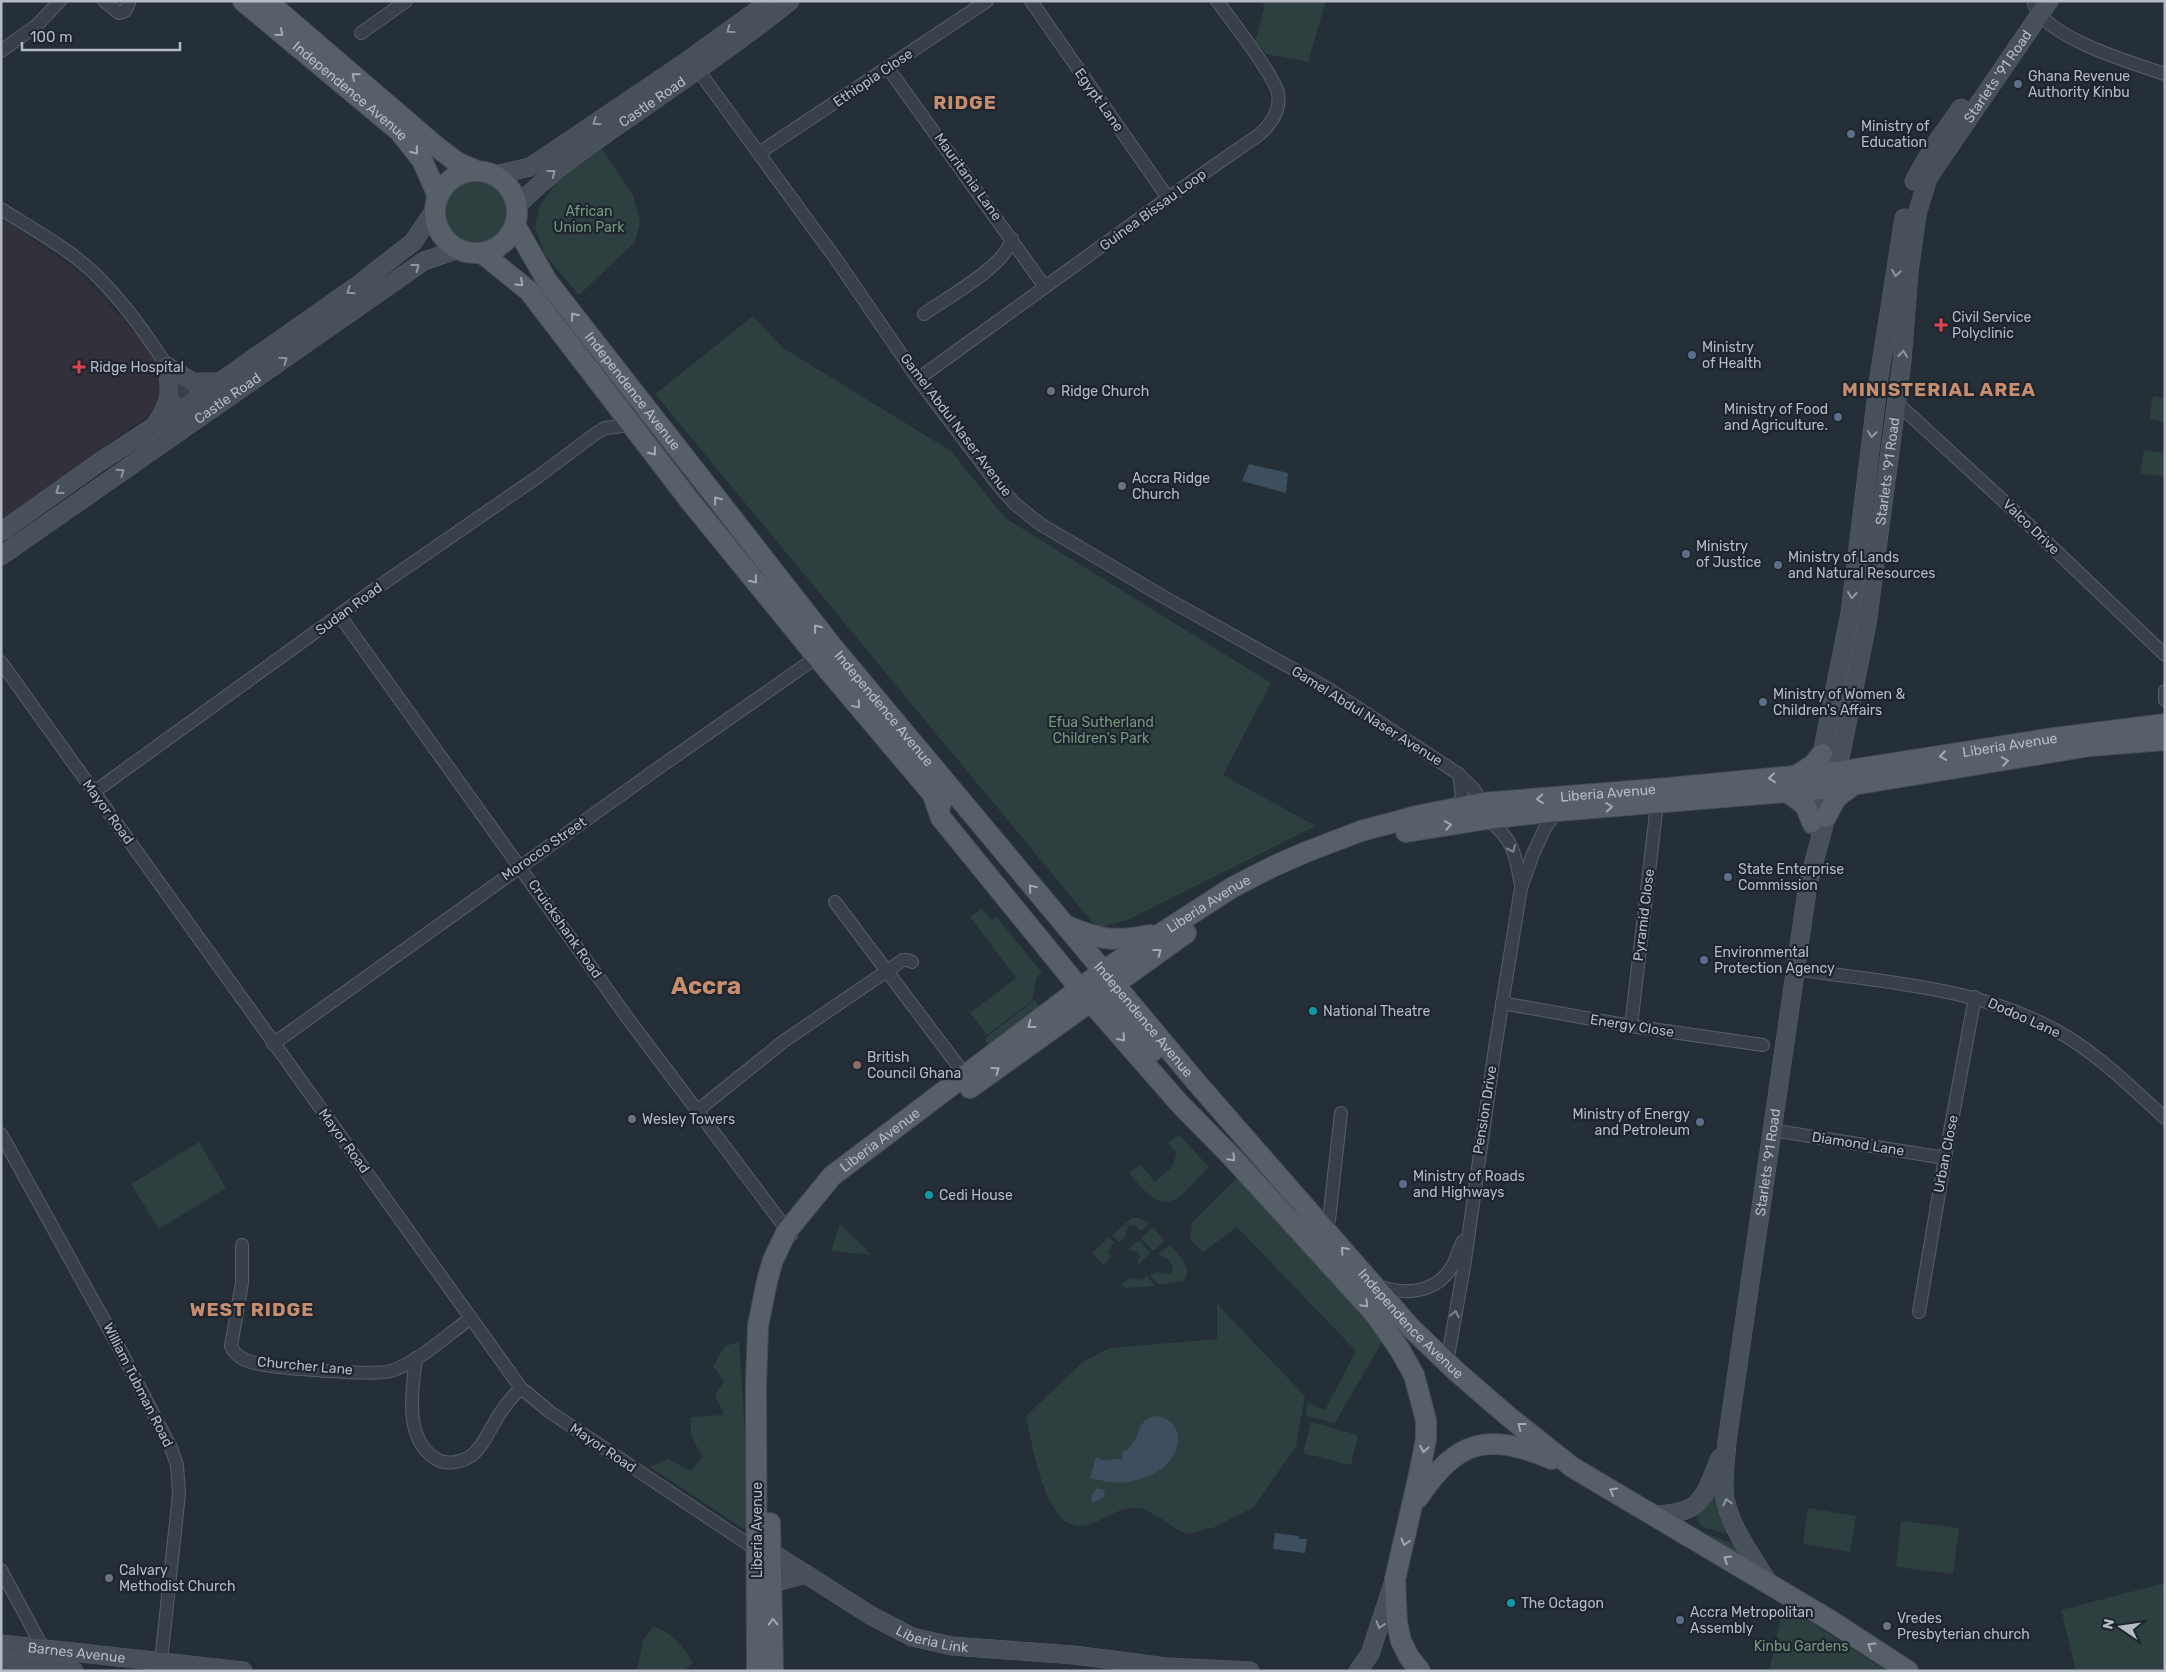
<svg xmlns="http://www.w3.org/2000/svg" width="2166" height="1672" viewBox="0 0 2166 1672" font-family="Rubik,sans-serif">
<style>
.medical{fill:#31303b}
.green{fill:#2d3f3e}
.water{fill:#3d4e5f}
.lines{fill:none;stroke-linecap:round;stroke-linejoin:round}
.street-casing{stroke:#575e67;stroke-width:14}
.secondary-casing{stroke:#575e67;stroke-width:19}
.primary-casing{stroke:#454c55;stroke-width:22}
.street{stroke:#394049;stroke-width:12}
.secondary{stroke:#47505b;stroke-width:18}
.primary{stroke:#576069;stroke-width:20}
.oneway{stroke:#8e96a0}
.oneway2{stroke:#a1a9b3}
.oneway3{stroke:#7d848d}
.service-dot{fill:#5c6f8a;stroke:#1e252e;stroke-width:2}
.health-dot{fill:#e0444e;stroke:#1e252e;stroke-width:2}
.worship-dot{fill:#6b7280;stroke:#1e252e;stroke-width:2}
.culture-dot{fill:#0f9aa8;stroke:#1e252e;stroke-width:2}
.education-dot{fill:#8d6e63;stroke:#1e252e;stroke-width:2}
.labels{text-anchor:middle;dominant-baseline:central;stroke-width:4.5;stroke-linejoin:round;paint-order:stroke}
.street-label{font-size:14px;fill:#b4bbc5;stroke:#1e252e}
.poi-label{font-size:14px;fill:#b4bbc5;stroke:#1e252e;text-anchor:start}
.park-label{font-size:14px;fill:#75977b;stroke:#1e252e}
.district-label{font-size:19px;font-weight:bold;letter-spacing:1px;fill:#c68e6e;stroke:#1e252e}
.town-label{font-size:24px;font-weight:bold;fill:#c68e6e;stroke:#1e252e}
</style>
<rect width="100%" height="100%" fill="#252f38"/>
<polygon class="medical" points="1,217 76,270 149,348 165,386 162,405 1,521"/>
<g class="green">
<polygon points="1258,1 1326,1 1308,62 1266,54 1255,42 1265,5"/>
<polygon points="601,147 633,195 640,221 635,242 579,295 545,255 535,228 539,207 554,185"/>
<circle cx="478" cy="209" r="34"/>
<polygon points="753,316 783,348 951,451 1005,518 1271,683 1223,775 1316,826 1128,920 1097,928 655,394"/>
<polygon points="2153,396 2165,398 2165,422 2149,419"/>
<polygon points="2144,450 2165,453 2165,477 2140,473"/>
<polygon points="982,908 992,920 997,917 1042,973 1036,978 1032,1001 987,1035 970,1013 1016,978 970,917"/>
<polygon points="1035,1000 1044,1012 993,1051 984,1039"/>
<path d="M 1179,1135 L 1209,1167 C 1173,1204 1167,1220 1129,1173 L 1140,1164 L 1155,1182 L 1172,1167 L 1177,1153 L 1168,1143 Z"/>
<polygon points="199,1142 226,1188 159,1229 131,1184"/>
<polygon points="1239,1176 1385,1337 1335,1423 1306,1416 1307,1402 1325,1410 1356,1351 1237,1227 1203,1252 1190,1239 1192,1223"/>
<polygon points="1132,1218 1139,1218 1150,1223 1141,1231 1135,1225 1128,1226 1125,1237 1119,1242 1112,1235"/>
<polygon points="840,1224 872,1255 831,1251"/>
<polygon points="1153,1227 1165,1241 1153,1251 1141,1238"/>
<polygon points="1109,1237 1114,1243 1108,1253 1111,1257 1103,1265 1092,1253"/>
<polygon points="1139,1240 1150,1253 1139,1264 1137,1262 1140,1257 1138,1252 1127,1250"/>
<path d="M 1170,1245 C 1179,1255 1193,1267 1184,1281 L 1159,1285 L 1150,1275 L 1157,1272 L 1170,1274 L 1173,1270 C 1173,1261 1166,1258 1158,1254 Z"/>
<polygon points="1147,1276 1155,1286 1126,1288 1121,1285 1131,1278 1141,1280"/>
<path d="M 1217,1304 L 1305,1396 L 1296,1446 L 1254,1507 L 1213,1528 L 1185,1534 C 1171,1527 1158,1514 1142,1509 C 1122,1504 1106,1519 1088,1525 C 1046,1539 1032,1443 1026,1416 L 1084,1361 L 1109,1348 L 1217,1339 Z"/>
<polygon points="739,1342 751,1523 744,1529 650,1467 668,1459 691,1471 702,1457 691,1435 691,1417 724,1415 715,1395 724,1381 713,1366 725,1346"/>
<polygon points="1311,1422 1358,1435 1351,1465 1303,1453"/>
<polygon points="1713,1491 1717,1491 1736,1536 1702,1527 1694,1513"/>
<polygon points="1808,1508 1856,1516 1850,1552 1803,1544"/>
<polygon points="1901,1521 1959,1528 1953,1574 1896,1567"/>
<polygon points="1702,1532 1734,1544 1745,1563 1697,1538"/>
<polygon points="2165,1583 2165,1671 2076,1671 2061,1610"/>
<polygon points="1784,1605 1885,1670 1885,1671 1769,1671"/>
<path d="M 653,1627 C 671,1630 683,1648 693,1662 L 684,1671 L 637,1671 L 643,1640 Z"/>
</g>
<g class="water">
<polygon points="1249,464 1288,473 1286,493 1242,481"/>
<path d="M 1157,1416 C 1183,1420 1183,1447 1168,1463 C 1160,1472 1144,1479 1133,1481 C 1119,1485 1104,1481 1090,1478 L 1096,1457 L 1102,1460 L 1123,1459 L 1121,1454 C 1124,1451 1129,1449 1131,1446 C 1142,1432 1136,1420 1157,1416 Z"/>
<polygon points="1097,1488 1105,1490 1104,1497 1095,1502 1091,1501 1092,1495"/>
<polygon points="1275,1533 1299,1536 1299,1539 1307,1539 1305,1553 1273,1549"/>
</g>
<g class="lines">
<defs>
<g id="street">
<polyline points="104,1 119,13 125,11 129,3"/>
<polyline points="1031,1 1168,198"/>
<path d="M 2034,4 C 2046,38 2132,63 2165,74"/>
<polyline points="361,33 406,1"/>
<polyline points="1,51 36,26 60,1"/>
<polyline points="888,68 1045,287"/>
<polyline points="698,70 838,262 918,379 999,486 1015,504 1040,524 1162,596 1329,689 1457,773 1473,788 1482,803"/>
<polyline points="759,153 987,1"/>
<path d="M 1,209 C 34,230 70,249 98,277 C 137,316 166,364 194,410"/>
<path d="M 924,314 C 948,297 1004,267 1012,239"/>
<path d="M 918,379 L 1168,198 L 1260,134 C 1272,123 1281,110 1278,93 C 1274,76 1230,18 1217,1"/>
<polyline points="1896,402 2010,507 2165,655"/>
<polyline points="340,616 629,1020 791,1235"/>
<polyline points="1,662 521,1388 550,1412 757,1550"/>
<polyline points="2165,691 2165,700"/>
<polyline points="94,792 375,589 539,476 595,434 605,428 631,425"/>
<polyline points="1456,808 1462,796 1459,774"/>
<path d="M 1487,819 C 1513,838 1516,855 1521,886"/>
<polyline points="835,902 965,1075"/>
<path d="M 1796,969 C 1888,983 1987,987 2069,1038 C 2104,1060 2134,1090 2165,1118"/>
<polyline points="1502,1003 1631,1026 1763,1045"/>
<polyline points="1631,1026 1657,804"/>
<polyline points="273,1044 657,769 817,657"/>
<polyline points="697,1111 784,1041 903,960 908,960 912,962"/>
<polyline points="1772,1130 1945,1158"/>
<polyline points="1,1134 116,1342 171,1448 177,1465 179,1494 161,1661"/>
<polyline points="1329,1220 1341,1113"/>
<path d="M 242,1245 L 242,1283 L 231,1346 C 235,1356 245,1361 255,1363 C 272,1368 377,1376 391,1371 C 420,1361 446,1336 471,1318"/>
<path d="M 1375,1285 C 1405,1296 1438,1294 1454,1263 C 1457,1256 1459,1248 1463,1241"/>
<polyline points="1919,1312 1945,1158 1975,997"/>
<path d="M 416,1358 C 412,1390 403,1441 438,1460 C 448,1465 462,1462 471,1456 C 484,1446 490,1428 499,1415 C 505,1405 513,1396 521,1388"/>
<polyline points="1447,1362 1464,1267 1495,1048 1521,888 1533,854 1545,828 1557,811"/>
<polyline points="1,1570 43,1648"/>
</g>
<g id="secondary">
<polyline points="495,175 530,167 690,59 770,1"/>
<polyline points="1914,181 1934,146 1961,108"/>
<path id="s1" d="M 517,206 C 550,172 588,146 627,119 C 682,81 738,43 790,1"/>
<polyline points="167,366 193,382 219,382"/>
<path d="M 157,422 C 171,402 171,391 167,366"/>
<polyline points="1,532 98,463 190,403 358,285 413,242 435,210"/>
<path id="s2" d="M 1,556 L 424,261 L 459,249"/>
<polyline points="1812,825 1818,774 1850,613 1879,377 1904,218"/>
<path d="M 1653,1515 C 1702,1514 1703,1499 1720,1458"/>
<path id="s3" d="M 771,1552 L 870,1615 L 912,1637 L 952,1646 L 1074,1655 L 1159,1666"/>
<polyline points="772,1583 806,1574"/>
<path id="s4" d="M 1769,1584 C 1753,1557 1732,1531 1725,1499 C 1722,1480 1726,1460 1727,1441 L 1808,884 L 1834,788 L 1867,624 L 1902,361 L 1909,272 L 1917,214 L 1928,178 L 2049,1"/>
<path id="s5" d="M 1,1644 L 243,1671"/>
<polyline points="1,1663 74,1671"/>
<polyline points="1148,1666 1250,1671"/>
<polyline points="1358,1671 1370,1654 1393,1584"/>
</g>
<g id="primary">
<path id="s6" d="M 243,1 L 399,131 L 422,160 L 438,196"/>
<polyline points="267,1 437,147 458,163 475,170"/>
<circle cx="476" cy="212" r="41"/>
<path id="s7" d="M 515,225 L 547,281 L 832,646 L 1197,1083 L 1411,1328 L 1457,1372 L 1509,1417 L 1572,1467 L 1828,1619 L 1908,1671"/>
<polyline points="482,253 529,291 690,501 817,657 941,804"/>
<polyline points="1797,775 1813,765 1822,754"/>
<polyline points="1787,792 1805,805 1812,822"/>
<polyline points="933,795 941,818 1090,1001 1179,1103 1232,1157 1375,1314 1400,1350 1414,1375 1426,1420 1426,1439 1419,1475 1395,1579 1397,1623 1401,1641 1409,1657 1420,1671"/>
<polyline points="1826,817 1836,798 1853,785"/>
<polyline points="1406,832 1487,819 1557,811 1834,788 2090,746 2165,740"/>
<path d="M 1067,926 C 1101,940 1113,942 1150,935"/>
<polyline points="1093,990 1102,994 1153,1051"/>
<polyline points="970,1088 1186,933"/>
<path d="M 1418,1498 C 1458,1439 1487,1432 1552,1459"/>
<polyline points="770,1523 773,1671"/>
<path id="s8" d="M 757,1671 L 756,1385 L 758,1326 L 767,1281 L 773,1260 L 787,1231 L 832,1176 L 1103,971 L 1233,887 L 1272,867 L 1306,852 L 1361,831 L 1421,815 L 1482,803 L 1668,788 L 1837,772 L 2047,739 L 2165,724"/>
</g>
</defs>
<use href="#street" class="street-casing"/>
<use href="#secondary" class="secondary-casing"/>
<use href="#primary" class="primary-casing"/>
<use href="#street" class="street"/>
<use href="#secondary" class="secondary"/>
<use href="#primary" class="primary"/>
</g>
<defs><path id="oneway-chevron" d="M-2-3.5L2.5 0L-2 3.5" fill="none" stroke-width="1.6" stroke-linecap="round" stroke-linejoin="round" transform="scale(1.25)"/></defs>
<g class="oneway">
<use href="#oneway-chevron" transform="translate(730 30) rotate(144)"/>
<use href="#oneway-chevron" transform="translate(596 122) rotate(146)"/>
<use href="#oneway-chevron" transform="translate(552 173) rotate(-38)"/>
<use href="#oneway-chevron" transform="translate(416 267) rotate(-37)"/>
<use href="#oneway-chevron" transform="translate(1896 273) rotate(99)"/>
<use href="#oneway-chevron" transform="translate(350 291) rotate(145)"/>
<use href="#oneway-chevron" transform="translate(1903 354) rotate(-85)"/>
<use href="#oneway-chevron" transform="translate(284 360) rotate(-35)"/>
<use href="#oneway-chevron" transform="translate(1872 434) rotate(97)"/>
<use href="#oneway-chevron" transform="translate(121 472) rotate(-34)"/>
<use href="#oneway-chevron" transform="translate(59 491) rotate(144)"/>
<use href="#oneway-chevron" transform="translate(1852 595) rotate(97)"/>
<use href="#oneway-chevron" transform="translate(1727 1502) rotate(-104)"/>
<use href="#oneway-chevron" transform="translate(1380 1625) rotate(108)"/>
</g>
<g class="oneway2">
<use href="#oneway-chevron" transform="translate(280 33) rotate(40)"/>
<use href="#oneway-chevron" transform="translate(355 76) rotate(-139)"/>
<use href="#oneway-chevron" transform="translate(415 151) rotate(51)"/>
<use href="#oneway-chevron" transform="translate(520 283) rotate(43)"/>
<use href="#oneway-chevron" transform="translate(574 316) rotate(-128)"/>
<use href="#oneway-chevron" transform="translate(653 452) rotate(52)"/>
<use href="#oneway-chevron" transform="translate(717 500) rotate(-128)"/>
<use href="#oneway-chevron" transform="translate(754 580) rotate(51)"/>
<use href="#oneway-chevron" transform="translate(817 628) rotate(-128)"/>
<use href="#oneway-chevron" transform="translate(857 705) rotate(50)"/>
<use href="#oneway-chevron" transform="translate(1943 756) rotate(172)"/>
<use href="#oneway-chevron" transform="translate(2005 761) rotate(-9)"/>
<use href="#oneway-chevron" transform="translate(1772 778) rotate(174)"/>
<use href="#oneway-chevron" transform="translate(1540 799) rotate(176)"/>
<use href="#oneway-chevron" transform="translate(1609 807) rotate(-4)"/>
<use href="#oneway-chevron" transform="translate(1448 825) rotate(-9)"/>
<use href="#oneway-chevron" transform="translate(1032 888) rotate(-130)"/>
<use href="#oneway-chevron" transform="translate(1158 952) rotate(-37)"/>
<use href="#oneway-chevron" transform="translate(1031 1025) rotate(143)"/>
<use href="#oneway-chevron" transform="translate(1122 1038) rotate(49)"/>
<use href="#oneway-chevron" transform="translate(996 1070) rotate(-36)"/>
<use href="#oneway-chevron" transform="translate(1232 1158) rotate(46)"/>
<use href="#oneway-chevron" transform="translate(1344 1250) rotate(-131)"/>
<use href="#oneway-chevron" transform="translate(1365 1304) rotate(47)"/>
<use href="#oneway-chevron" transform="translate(1521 1426) rotate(-142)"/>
<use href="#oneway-chevron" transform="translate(1424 1449) rotate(100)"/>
<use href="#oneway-chevron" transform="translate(1613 1491) rotate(-150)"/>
<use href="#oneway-chevron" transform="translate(1405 1542) rotate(105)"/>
<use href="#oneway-chevron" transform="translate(1727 1559) rotate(-149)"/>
<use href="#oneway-chevron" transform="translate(773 1622) rotate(-91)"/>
<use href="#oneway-chevron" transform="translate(1871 1646) rotate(-148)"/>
</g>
<g class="oneway3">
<use href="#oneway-chevron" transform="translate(1512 849) rotate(66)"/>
<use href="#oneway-chevron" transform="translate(1455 1314) rotate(-80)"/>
</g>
<g class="service-dot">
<circle cx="2018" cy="84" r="5"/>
<circle cx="1851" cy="134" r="5"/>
<circle cx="1692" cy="355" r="5"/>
<circle cx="1838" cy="417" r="5"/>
<circle cx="1686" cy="554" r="5"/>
<circle cx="1778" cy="565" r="5"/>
<circle cx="1763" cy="702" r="5"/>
<circle cx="1728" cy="877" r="5"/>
<circle cx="1704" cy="960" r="5"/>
<circle cx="1700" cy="1122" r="5"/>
<circle cx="1403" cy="1184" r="5"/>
<circle cx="1680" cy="1620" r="5"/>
</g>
<g class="health-dot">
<path d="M1938.5 317.5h5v5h5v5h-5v5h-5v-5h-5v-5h5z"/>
<path d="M76.5 359.5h5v5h5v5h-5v5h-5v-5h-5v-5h5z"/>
</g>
<g class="worship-dot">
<circle cx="1051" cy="391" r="5"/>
<circle cx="1122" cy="486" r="5"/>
<circle cx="632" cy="1119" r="5"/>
<circle cx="109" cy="1578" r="5"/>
<circle cx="1887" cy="1626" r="5"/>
</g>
<g class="culture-dot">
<circle cx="1313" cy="1011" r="5"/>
<circle cx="929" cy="1195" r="5"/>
<circle cx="1511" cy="1603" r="5"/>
</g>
<circle class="education-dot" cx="857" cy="1065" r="5"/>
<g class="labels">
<g class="street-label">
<text stroke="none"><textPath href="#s4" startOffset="1558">Starlets '91 Road</textPath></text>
<text transform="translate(873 78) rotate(-34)">Ethiopia Close</text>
<text stroke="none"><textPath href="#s6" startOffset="140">Independence Avenue</textPath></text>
<text transform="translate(1099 100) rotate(55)">Egypt Lane</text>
<text stroke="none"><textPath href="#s1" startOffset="171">Castle Road</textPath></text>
<text transform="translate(968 177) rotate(54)">Mauritania Lane</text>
<text transform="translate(1153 210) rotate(-36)">Guinea Bissau Loop</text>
<text stroke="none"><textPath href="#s7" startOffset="204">Independence Avenue</textPath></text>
<text stroke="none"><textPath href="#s2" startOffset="276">Castle Road</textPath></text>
<text transform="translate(956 425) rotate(53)">Gamel Abdul Naser Avenue</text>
<text stroke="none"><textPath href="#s4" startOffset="1138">Starlets '91 Road</textPath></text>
<text transform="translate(2031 527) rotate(44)">Valco Drive</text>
<text transform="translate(349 609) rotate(-36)">Sudan Road</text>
<text stroke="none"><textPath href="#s7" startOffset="609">Independence Avenue</textPath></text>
<text transform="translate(1367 716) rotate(32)">Gamel Abdul Naser Avenue</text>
<text stroke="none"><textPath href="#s8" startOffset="1806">Liberia Avenue</textPath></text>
<text stroke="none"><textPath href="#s8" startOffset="1401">Liberia Avenue</textPath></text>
<text transform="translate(108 812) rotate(54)">Mayor Road</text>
<text transform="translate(544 849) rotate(-35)">Morocco Street</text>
<text stroke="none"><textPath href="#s8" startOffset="981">Liberia Avenue</textPath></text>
<text transform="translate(1644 915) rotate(-83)">Pyramid Close</text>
<text transform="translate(565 929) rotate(55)">Cruickshank Road</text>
<text transform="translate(2024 1018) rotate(24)">Dodoo Lane</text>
<text stroke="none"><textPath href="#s7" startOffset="1014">Independence Avenue</textPath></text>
<text transform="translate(1632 1026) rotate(9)">Energy Close</text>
<text transform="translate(1485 1110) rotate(-81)">Pension Drive</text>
<text stroke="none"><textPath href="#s8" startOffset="576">Liberia Avenue</textPath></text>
<text transform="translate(344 1141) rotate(54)">Mayor Road</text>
<text transform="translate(1858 1144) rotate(9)">Diamond Lane</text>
<text transform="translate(1946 1154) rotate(-79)">Urban Close</text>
<text stroke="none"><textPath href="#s4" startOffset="436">Starlets '91 Road</textPath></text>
<text stroke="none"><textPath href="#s7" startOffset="1419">Independence Avenue</textPath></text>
<text transform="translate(305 1366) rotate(5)">Churcher Lane</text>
<text transform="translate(138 1385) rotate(63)">William Tubman Road</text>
<text transform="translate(603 1448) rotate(34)">Mayor Road</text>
<text transform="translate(757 1530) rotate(-90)">Liberia Avenue</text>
<text stroke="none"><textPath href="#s3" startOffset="185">Liberia Link</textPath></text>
<text stroke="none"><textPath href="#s5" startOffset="76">Barnes Avenue</textPath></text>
</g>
<g class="poi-label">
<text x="2028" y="76">Ghana Revenue<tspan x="2028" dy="16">Authority Kinbu</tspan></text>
<text x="1861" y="126">Ministry of<tspan x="1861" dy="16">Education</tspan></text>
<text x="1952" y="317">Civil Service<tspan x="1952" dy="16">Polyclinic</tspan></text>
<text x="1702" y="347">Ministry<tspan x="1702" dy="16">of Health</tspan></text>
<text x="90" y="367">Ridge Hospital</text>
<text x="1061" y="391">Ridge Church</text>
<text x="1828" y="409" text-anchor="end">Ministry of Food<tspan x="1828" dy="16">and Agriculture.</tspan></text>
<text x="1132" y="478">Accra Ridge<tspan x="1132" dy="16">Church</tspan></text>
<text x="1696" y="546">Ministry<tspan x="1696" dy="16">of Justice</tspan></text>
<text x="1788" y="557">Ministry of Lands<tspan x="1788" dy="16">and Natural Resources</tspan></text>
<text x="1773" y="694">Ministry of Women &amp;<tspan x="1773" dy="16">Children's Affairs</tspan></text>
<text x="1738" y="869">State Enterprise<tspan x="1738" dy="16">Commission</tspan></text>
<text x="1714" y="952">Environmental<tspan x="1714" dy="16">Protection Agency</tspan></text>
<text x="1323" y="1011">National Theatre</text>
<text x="867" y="1057">British<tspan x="867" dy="16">Council Ghana</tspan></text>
<text x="1690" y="1114" text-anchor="end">Ministry of Energy<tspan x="1690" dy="16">and Petroleum</tspan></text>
<text x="642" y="1119">Wesley Towers</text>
<text x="1413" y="1176">Ministry of Roads<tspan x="1413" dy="16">and Highways</tspan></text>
<text x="939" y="1195">Cedi House</text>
<text x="119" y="1570">Calvary<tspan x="119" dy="16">Methodist Church</tspan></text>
<text x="1521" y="1603">The Octagon</text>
<text x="1690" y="1612">Accra Metropolitan<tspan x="1690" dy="16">Assembly</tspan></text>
<text x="1897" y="1618">Vredes<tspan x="1897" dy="16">Presbyterian church</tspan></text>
</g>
<g class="park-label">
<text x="589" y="211">African<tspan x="589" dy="16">Union Park</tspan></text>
<text x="1101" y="722">Efua Sutherland<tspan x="1101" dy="16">Children's Park</tspan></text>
<text x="1801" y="1646">Kinbu Gardens</text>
</g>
<g class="district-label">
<text x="965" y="102">RIDGE</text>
<text x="1939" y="389">MINISTERIAL AREA</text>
<text x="252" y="1309">WEST RIDGE</text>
</g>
<g class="town-label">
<text x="706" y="986">Accra</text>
</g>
</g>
<rect width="2166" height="1672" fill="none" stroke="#b4bbc5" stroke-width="5"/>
<g transform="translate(2121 1627) rotate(283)" stroke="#1e252e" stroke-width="4" paint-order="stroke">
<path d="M0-4L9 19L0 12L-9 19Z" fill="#b4bbc5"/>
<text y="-8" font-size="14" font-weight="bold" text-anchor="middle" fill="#b4bbc5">N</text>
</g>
<path d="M22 42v8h158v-8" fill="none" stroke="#b4bbc5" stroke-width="2.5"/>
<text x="30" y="42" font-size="15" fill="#b4bbc5" stroke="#1e252e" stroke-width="4" paint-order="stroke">100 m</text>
</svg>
